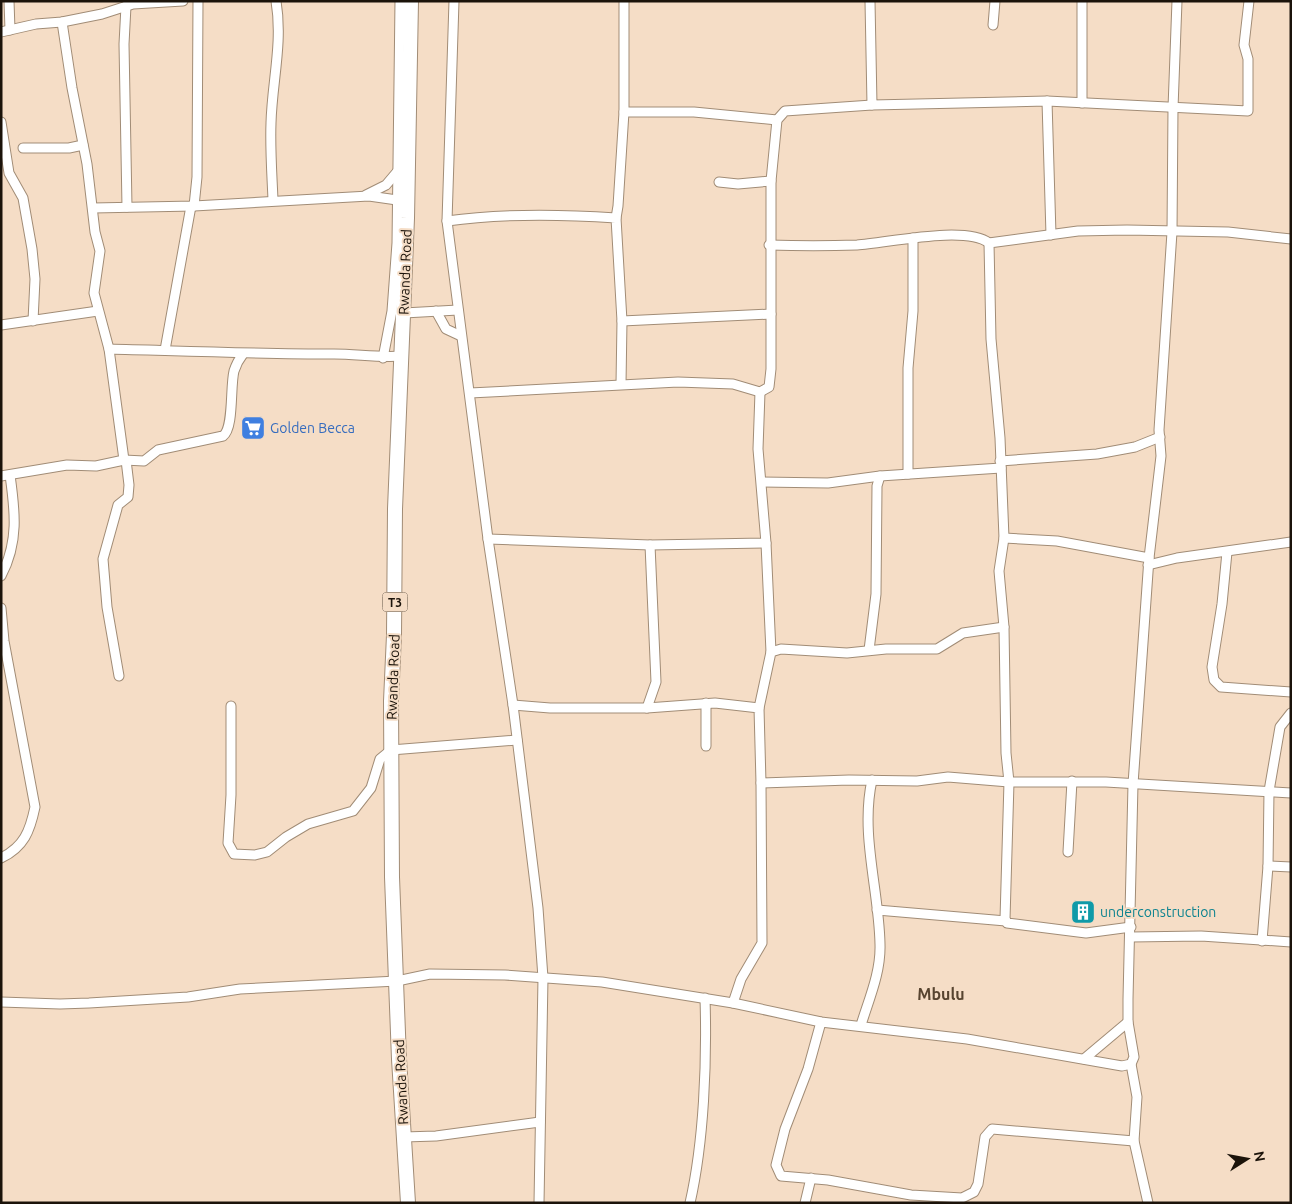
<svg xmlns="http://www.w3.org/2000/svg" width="1292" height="1204" viewBox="0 0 1292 1204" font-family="Ubuntu,sans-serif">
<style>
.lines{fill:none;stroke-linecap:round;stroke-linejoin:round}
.minor-casing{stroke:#a18c76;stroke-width:11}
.highway-casing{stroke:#a18c76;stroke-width:16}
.minor{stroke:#fff;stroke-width:9}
.highway{stroke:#fff;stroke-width:14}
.labels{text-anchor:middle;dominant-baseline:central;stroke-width:4;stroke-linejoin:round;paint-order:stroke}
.shield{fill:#f5ddc6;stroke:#5c5042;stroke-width:1}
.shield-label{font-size:12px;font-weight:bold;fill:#1b130a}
.street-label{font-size:14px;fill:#1b130a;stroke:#f5ddc6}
.shop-label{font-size:14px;fill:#366cbe;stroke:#f5ddc6;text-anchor:start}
.culture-label{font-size:14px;fill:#0d838f;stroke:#f5ddc6;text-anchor:start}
.quarter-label{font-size:16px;font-weight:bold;fill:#574430;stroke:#f5ddc6}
</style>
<rect width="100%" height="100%" fill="#f5ddc6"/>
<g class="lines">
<defs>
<g id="minor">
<polyline points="9,1 10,30"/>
<polyline points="454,1 447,221 488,539 513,705 538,908 543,978 539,1203"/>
<polyline points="870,1 872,105 1047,101 1248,111 1248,59 1244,45 1249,1"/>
<polyline points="126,6 124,44 127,207"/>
<polyline points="62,22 72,88 87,164 95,232 100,251 94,293 109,349 124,460"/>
<polyline points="993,25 995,1"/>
<polyline points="1,32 36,24 62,22 102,14 133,4 183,1"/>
<polyline points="1047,101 1051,235"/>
<polyline points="1082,103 1082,1"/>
<polyline points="624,112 624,1"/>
<polyline points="1,122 9,173 23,198 32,249 35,279 33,321"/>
<polyline points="23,148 69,148 83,145"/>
<polyline points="719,182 738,184 771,181"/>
<polyline points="366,195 386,185 397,172"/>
<path d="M 273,200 C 272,175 270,149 271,123 C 272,82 283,43 276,1"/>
<polyline points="194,206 197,177 198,1"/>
<polyline points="93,208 194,206 369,196 397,200"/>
<polyline points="616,218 618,206 624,112 694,112 777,120"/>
<path d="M 447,221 C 503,213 559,214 616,218 L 622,321 L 621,384"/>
<path d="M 769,245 C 799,246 828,246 857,245 C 888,243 965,225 989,243"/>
<polyline points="436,311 446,329 461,336"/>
<polyline points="404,313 458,310"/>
<polyline points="622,321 771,314"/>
<polyline points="1,325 98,311"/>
<path d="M 109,349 C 184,351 259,354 334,354 C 357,354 379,358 402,356"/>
<polyline points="165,350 191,206"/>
<polyline points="383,358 392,311 397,243 400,1"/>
<polyline points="470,393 678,382 733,384 760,392 769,387 771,369 771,181 777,120 785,111 872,105"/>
<polyline points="1000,461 1097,454 1135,447 1160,437"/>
<polyline points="908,474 908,368 913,311 913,238"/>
<path d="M 1,476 L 67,465 L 96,466 L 124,460 L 144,461 L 158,450 L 223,436 C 234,428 230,387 234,371 C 236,365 239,359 243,354"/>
<polyline points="762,482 828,483 880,476 1001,468"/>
<polyline points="1004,538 1057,541 1149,558"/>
<polyline points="488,539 650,545 766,543 758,449 760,392"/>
<polyline points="766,543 771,652"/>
<polyline points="1227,552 1222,604 1212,667 1214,680 1221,687 1291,692"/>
<polyline points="1148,565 1177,558 1291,542"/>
<path d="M 1,576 C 19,542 15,511 10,475"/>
<path d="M 1,608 L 4,641 L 35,807 C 30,831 24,847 1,858"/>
<polyline points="869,650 876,594 877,486 880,476"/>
<polyline points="119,676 107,607 103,559 118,505 128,497 129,485 126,460"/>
<polyline points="513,705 550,708 647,708 715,703 759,708 761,783 849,780 917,781 948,777 1009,782 1106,782 1291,793"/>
<polyline points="231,706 231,795 228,843 234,854 255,855 267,852 286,837 308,824 353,811 371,788 380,759 391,750 517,740"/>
<polyline points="647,708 656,682 650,545"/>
<polyline points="759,708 771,652 781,649 847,653 886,649 937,649 963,633 1004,627"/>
<polyline points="706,746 706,703"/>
<polyline points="1068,852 1072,781"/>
<polyline points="1268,866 1291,867"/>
<polyline points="877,910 1006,921"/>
<polyline points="1131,927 1086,933 1007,923 1005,919 1009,782 1006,753 1004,627 999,571 1004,538 1000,438 991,339 989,243 1078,231 1127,230 1228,232 1291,239"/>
<polyline points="1131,937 1201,936 1291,942"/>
<polyline points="1262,941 1268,866 1269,791 1280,727 1291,713"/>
<polyline points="1,1002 60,1004 89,1003 188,997 240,989 397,981 430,974 505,975 602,982 733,1003 821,1022 967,1039 1122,1066 1131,1064 1134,1057 1128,1022 1128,999 1133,784 1149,558 1161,456 1159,430 1172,232 1173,108 1177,1"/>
<polyline points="733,1003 741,979 762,943 761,783"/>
<polyline points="821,1022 808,1069 785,1129 776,1165 781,1176 828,1180 911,1195 962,1198 974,1192 978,1184 985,1137 992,1129 1134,1141"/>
<path d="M 861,1025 C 869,999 881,972 880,944 C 879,890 860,834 872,780"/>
<polyline points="1084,1059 1128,1022"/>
<polyline points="1131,1064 1137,1097 1134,1141 1148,1203"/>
<polyline points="404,1137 436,1136 540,1122"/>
<path d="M 690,1203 C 704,1141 707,1062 705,998"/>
<polyline points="805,1203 811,1178"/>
</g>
<polyline id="highway" points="408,1203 399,1059 392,877 391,701 394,635 395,509 407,218 411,1"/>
</defs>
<use href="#minor" class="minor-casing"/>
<use href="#highway" class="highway-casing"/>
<use href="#minor" class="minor"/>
<use href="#highway" class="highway"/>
</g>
<defs>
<symbol id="supermarket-square" viewBox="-11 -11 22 22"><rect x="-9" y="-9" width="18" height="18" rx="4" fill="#3f7fe0" stroke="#f5ddc6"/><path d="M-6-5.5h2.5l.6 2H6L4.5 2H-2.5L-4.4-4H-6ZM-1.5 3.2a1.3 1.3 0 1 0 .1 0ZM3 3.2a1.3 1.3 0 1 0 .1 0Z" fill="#fff"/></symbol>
<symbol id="building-square" viewBox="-11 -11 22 22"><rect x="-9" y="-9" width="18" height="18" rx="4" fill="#0f9aa8" stroke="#f5ddc6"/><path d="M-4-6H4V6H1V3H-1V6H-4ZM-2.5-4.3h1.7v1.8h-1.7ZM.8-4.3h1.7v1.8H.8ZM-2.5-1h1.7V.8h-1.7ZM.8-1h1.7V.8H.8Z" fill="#fff"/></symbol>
</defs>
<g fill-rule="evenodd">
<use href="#supermarket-square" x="239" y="414" width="28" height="28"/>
<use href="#building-square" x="1069" y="898" width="28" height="28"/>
</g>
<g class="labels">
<rect class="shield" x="382.5" y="592.5" width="25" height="19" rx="4"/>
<g class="shield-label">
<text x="395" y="602">T3</text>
</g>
<g class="street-label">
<text transform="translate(405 272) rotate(-88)">Rwanda Road</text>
<text transform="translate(393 677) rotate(-88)">Rwanda Road</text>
<text transform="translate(401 1082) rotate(-93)">Rwanda Road</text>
</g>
<g class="shop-label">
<text x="270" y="428">Golden Becca</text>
</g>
<g class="culture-label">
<text x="1100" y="912">underconstruction</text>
</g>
<g class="quarter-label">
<text x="941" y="994">Mbulu</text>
</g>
</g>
<rect width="1292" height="1204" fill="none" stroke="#1b130a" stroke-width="5"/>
<g transform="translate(1247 1159) rotate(79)" stroke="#f5ddc6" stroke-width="4" paint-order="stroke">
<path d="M0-4L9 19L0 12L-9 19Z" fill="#1b130a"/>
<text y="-8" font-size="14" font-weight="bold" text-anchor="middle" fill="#1b130a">N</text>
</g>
</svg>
